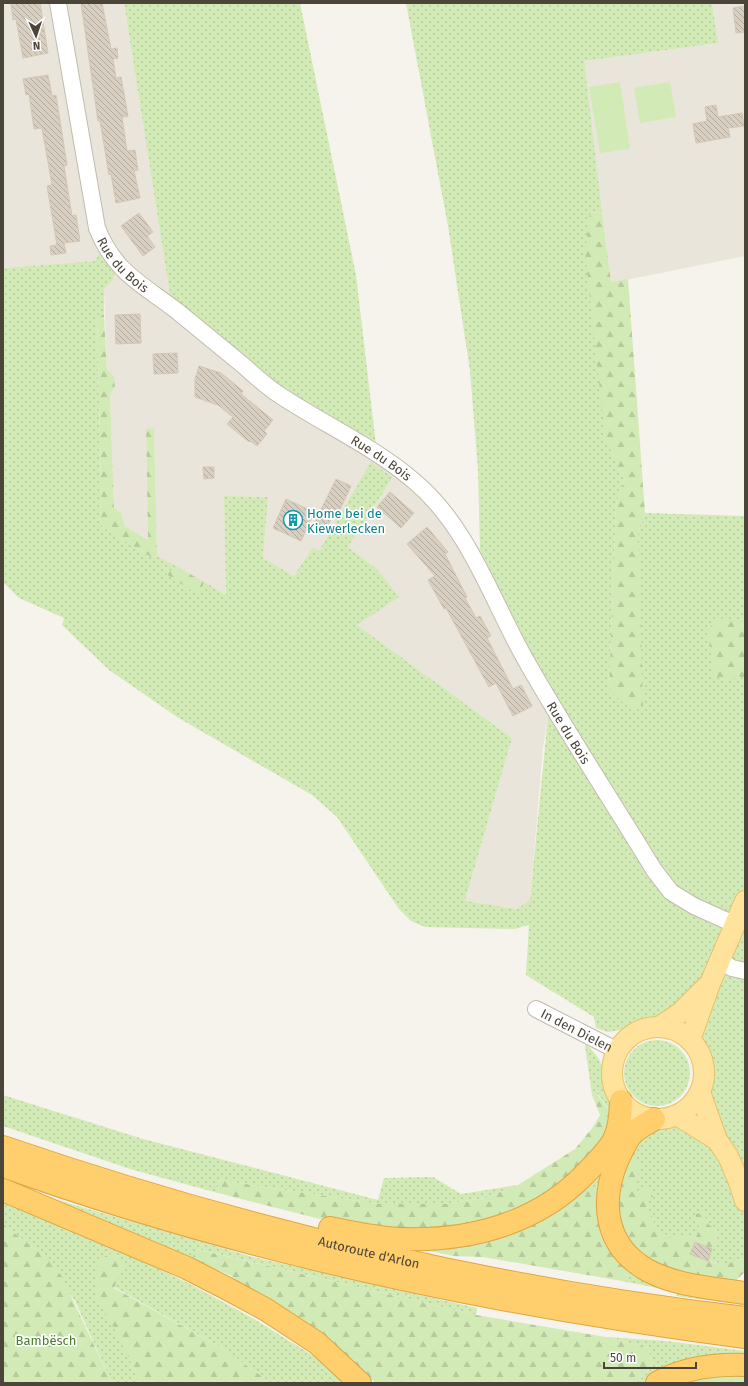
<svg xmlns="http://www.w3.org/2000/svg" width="748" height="1386" viewBox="0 0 748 1386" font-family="'Fira Sans',sans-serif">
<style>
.residential{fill:#eae5da}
.grass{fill:url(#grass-dots)}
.forest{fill:url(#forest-firs)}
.park{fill:#d2eab5}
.building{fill:url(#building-back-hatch);stroke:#d3c7b4}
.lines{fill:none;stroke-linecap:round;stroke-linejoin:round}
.minor-casing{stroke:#c2bbae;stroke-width:18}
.major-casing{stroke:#e6c16a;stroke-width:22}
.highway-casing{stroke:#e0a43c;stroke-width:24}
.minor{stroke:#fff;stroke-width:16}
.major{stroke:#ffe39c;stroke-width:20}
.highway{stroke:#ffcf6e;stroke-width:22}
.labels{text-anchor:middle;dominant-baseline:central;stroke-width:3.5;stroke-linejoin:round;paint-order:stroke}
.street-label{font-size:13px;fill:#4b4439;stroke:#fff}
.culture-label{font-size:13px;fill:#0d838f;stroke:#fff;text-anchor:start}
.park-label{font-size:13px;fill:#4a7f2a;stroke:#fff}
</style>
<defs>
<pattern id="grass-dots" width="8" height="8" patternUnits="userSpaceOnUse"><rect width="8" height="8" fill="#d2eab5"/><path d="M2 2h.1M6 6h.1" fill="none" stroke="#b6ca9c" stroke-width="1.8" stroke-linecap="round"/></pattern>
<pattern id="forest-firs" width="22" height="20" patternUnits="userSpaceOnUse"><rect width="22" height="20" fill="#d2eab5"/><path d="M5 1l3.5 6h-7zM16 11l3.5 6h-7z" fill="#b6ca9c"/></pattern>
<pattern id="building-back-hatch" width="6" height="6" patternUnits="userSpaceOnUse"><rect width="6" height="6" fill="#d8cfc1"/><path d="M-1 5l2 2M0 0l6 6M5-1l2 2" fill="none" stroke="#b1aa9e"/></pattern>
</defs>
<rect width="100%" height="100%" fill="#f6f3ec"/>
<g class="residential">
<polygon points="3,3 124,3 170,295 420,476 450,507 480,550 529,648 555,711 548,716 543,748 530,900 517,909 465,902 512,738 357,625 376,568 348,547 393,477 371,463 319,551 313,548 294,576 263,558 268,497 224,496 226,595 157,556 154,428 146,429 148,540 125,526 121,513 114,508 110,394 115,388 107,370 104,289 113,280 95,261 3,268"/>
<polygon points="712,3 745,3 745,256 611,283 583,61 718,43"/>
</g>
<g class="grass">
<polygon points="124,3 300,3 356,275 376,445 281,389 170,295"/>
<path d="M 406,3 L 712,3 L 718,43 L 584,61 L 602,212 L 590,213 L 605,437 L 625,480 L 616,504 L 609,690 L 638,534 L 645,513 L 745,516 L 745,1259 L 726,1264 L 708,1261 L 718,1231 L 708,1224 L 707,1219 L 695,1221 L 701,1228 L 697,1237 L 670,1238 L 655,1228 L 645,1199 L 649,1188 L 636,1193 L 626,1158 C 630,1151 633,1142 638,1136 C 658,1111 695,1131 717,1140 L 707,1100 L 710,1071 L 707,1056 L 701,1042 L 696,1023 L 711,982 L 661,1021 L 643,1022 L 627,1029 L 608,1032 L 596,1028 L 594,1017 L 526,975 L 529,925 L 515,929 L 425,927 L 411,921 L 399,909 L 337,817 L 312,795 L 177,717 L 109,670 L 62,625 L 64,618 L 19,598 L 3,582 L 3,268 L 95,261 L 99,254 L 114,273 L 113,280 L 104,289 L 104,315 L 97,315 L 102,527 L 151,557 L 157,556 L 178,567 L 175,571 L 201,591 L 204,582 L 226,595 L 224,496 L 268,497 L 263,558 L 294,576 L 313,547 L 319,551 L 371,462 L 393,477 L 348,547 L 376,568 L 399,597 L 357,625 L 512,738 L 465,901 L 517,909 L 530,900 L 548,716 L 555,710 L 523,656 L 529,648 L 480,550 L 478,470 L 470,371 L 448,226 Z"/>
<circle cx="657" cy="1073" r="33"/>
<path d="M 586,1044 C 604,1061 602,1068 608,1090 C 611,1100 615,1109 616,1120 L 598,1094 L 592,1095 L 585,1046 Z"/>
<polygon points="3,1095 143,1139 378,1200 384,1178 433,1177 461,1194 518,1185 486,1198 444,1204 378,1204 219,1180 218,1193 130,1169 3,1126"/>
<polygon points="616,1150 600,1197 745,1299 745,1305 676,1296 677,1292 622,1281 630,1272 607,1245 582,1187"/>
<polygon points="44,1196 253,1257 477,1308 476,1315 197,1249 192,1260"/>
<polygon points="3,1202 115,1248 190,1284 254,1319 312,1355 345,1383 271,1383 222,1348 114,1287 125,1262 98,1260 123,1344 140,1383 112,1383 75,1301 43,1255 3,1224"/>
<polygon points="606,1337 666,1341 745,1351 745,1360 668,1370 645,1383 636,1383 652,1367 649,1348"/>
</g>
<g class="forest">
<polygon points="602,212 611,282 628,279 645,513 638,534 643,705 629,708 609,690 616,504 625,480 605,437 585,252 590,213"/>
<polygon points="97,315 104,315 107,370 114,376 115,388 110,394 114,508 121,513 125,526 148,540 146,429 154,428 157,556 151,557 102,527"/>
<polygon points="178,567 204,582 201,591 195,593 165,573 168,570 175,571"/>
<polygon points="718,618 745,622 745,679 739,676 726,682 713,674 708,630"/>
<polygon points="597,1094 616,1120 612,1130 574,1176 499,1220 409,1232 332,1222 218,1193 219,1180 378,1204 444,1204 486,1198 518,1185 575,1149 593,1127 600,1115 592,1095"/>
<path d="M 626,1158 L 640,1160 L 636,1193 L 649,1188 L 653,1197 L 645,1199 L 656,1228 L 670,1238 L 696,1237 L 701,1228 L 695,1221 L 696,1214 L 702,1213 L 707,1219 L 708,1224 L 718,1231 L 712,1249 L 695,1242 L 690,1254 C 714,1264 721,1266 745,1259 L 745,1272 L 732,1284 L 683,1274 L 651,1262 L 636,1250 L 621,1226 L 616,1197 Z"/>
<polygon points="582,1187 591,1188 599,1202 601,1229 607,1245 631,1272 622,1281 483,1257 453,1256 403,1245 448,1243"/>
<polygon points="3,1224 43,1255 61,1275 112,1383 3,1383"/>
<polygon points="196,1249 476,1315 606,1337 649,1348 652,1367 636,1383 376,1383 323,1341 264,1302 230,1275 192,1260"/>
<polygon points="114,1252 125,1262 114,1288 222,1348 271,1383 140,1383 123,1344 96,1297 98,1260"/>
<polygon points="745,1372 745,1383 677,1383 691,1378"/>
</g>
<g class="park">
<polygon points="620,82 630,149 600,153 589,87"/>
<polygon points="670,82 676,117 640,123 634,88"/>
</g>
<g class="building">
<polygon points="11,3 40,3 48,53 23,58 16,19 13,20"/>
<polygon points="81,3 102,3 111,49 117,48 118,58 113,59 116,78 121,77 128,116 122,117 127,151 135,150 138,170 134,171 140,198 116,203 111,174 109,175 100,121 98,121"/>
<polygon points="745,6 745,32 736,33 733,8"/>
<polygon points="48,75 52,96 56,95 67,165 64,166 72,216 76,215 80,241 64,243 66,253 51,255 50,246 57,245 47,186 52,185 42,128 34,129 29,94 26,95 23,79"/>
<polygon points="716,105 718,117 742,113 744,126 728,128 730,137 696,143 693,124 707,121 705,107"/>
<polygon points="139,213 153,232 147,236 155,247 143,256 121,226"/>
<polygon points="140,314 141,343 116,344 115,315"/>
<polygon points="177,353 178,373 154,374 153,354"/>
<polygon points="199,366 221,373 243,391 241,394 273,420 264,431 267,434 257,446 250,441 249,442 227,424 233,417 218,405 195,397 195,379"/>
<polygon points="203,467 214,467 214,478 204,479"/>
<polygon points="336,479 351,486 339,512 335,510 327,528 315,522"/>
<polygon points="390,492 414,513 401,528 377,507"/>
<polygon points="286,499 314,512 301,541 273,528"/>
<polygon points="427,527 448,552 445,554 467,597 465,598 476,618 480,616 491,636 487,638 513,689 521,685 532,706 513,716 496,683 489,687 446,608 444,609 428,580 435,576 407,544"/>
<polygon points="695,1242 712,1249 708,1261 690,1254"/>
</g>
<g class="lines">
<defs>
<g id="minor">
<path id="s1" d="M 58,3 L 97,228 C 114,272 142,284 177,311 C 199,329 222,348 244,366 C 255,376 266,386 278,394 C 323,424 373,446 414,481 C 468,526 491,598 524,657 C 565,730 611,799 654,870 L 671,892 L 694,906 L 736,925"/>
<polyline points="720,961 732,968 745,971"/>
<path id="s2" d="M 536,1009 L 618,1051"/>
</g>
<g id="major">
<polyline points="659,1027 680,1013 706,987"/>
<circle cx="658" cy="1073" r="46"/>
<polyline points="690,1040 711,981 745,901"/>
<polyline points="700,1092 717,1140 728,1156 739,1182 745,1201"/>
<polyline points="677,1115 717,1140"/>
</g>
<g id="highway">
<path d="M 654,1119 C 648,1123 640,1127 634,1132 C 627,1138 621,1153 617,1161 C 600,1203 605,1246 647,1270 C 676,1286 713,1288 745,1293"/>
<path id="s3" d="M 3,1147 C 242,1229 494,1289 745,1318"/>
<path d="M 3,1166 C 242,1252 493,1305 745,1337"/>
<polyline points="3,1190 187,1268 226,1288 265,1309 317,1343 360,1383"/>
<path d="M 330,1228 C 354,1233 381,1239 405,1239 C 471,1241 538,1223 585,1174 C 612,1146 620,1141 621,1101"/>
<path d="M 657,1383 C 683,1368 715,1364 745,1365"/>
</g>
</defs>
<use href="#minor" class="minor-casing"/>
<use href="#major" class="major-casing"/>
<use href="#highway" class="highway-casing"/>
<use href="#minor" class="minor"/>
<use href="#major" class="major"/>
<use href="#highway" class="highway"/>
</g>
<defs>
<symbol id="building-ring" viewBox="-11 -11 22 22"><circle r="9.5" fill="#fff" stroke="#0f9aa8" stroke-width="1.5"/><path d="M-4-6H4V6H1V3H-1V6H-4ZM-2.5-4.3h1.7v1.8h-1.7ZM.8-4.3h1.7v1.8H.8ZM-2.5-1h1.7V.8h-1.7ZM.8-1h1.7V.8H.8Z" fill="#0f9aa8"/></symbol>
</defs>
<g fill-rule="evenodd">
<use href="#building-ring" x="282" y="509" width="22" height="22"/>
</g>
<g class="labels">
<g class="street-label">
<text stroke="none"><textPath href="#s1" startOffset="274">Rue du Bois</textPath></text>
<text stroke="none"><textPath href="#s1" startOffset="598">Rue du Bois</textPath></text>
<text stroke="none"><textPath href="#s1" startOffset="935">Rue du Bois</textPath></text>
<text stroke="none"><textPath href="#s2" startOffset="46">In den Dielen</textPath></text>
<text stroke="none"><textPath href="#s3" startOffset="381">Autoroute d'Arlon</textPath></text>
</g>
<g class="culture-label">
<text x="307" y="513">Home bei de<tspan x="307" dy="15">Kiewerlecken</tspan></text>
</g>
<g class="park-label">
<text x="46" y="1340">Bambësch</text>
</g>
</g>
<rect width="748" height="1386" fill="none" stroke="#4b4439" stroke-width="8"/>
<g transform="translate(36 36) rotate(177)" stroke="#ffffff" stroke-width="3" paint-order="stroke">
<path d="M0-3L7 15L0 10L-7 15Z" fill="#4b4439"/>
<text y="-6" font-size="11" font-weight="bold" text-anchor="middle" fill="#4b4439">N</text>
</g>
<path d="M604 1362v6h92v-6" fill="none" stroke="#4b4439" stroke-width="2"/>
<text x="610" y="1362" font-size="12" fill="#4b4439" stroke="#ffffff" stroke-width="3" paint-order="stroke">50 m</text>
</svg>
